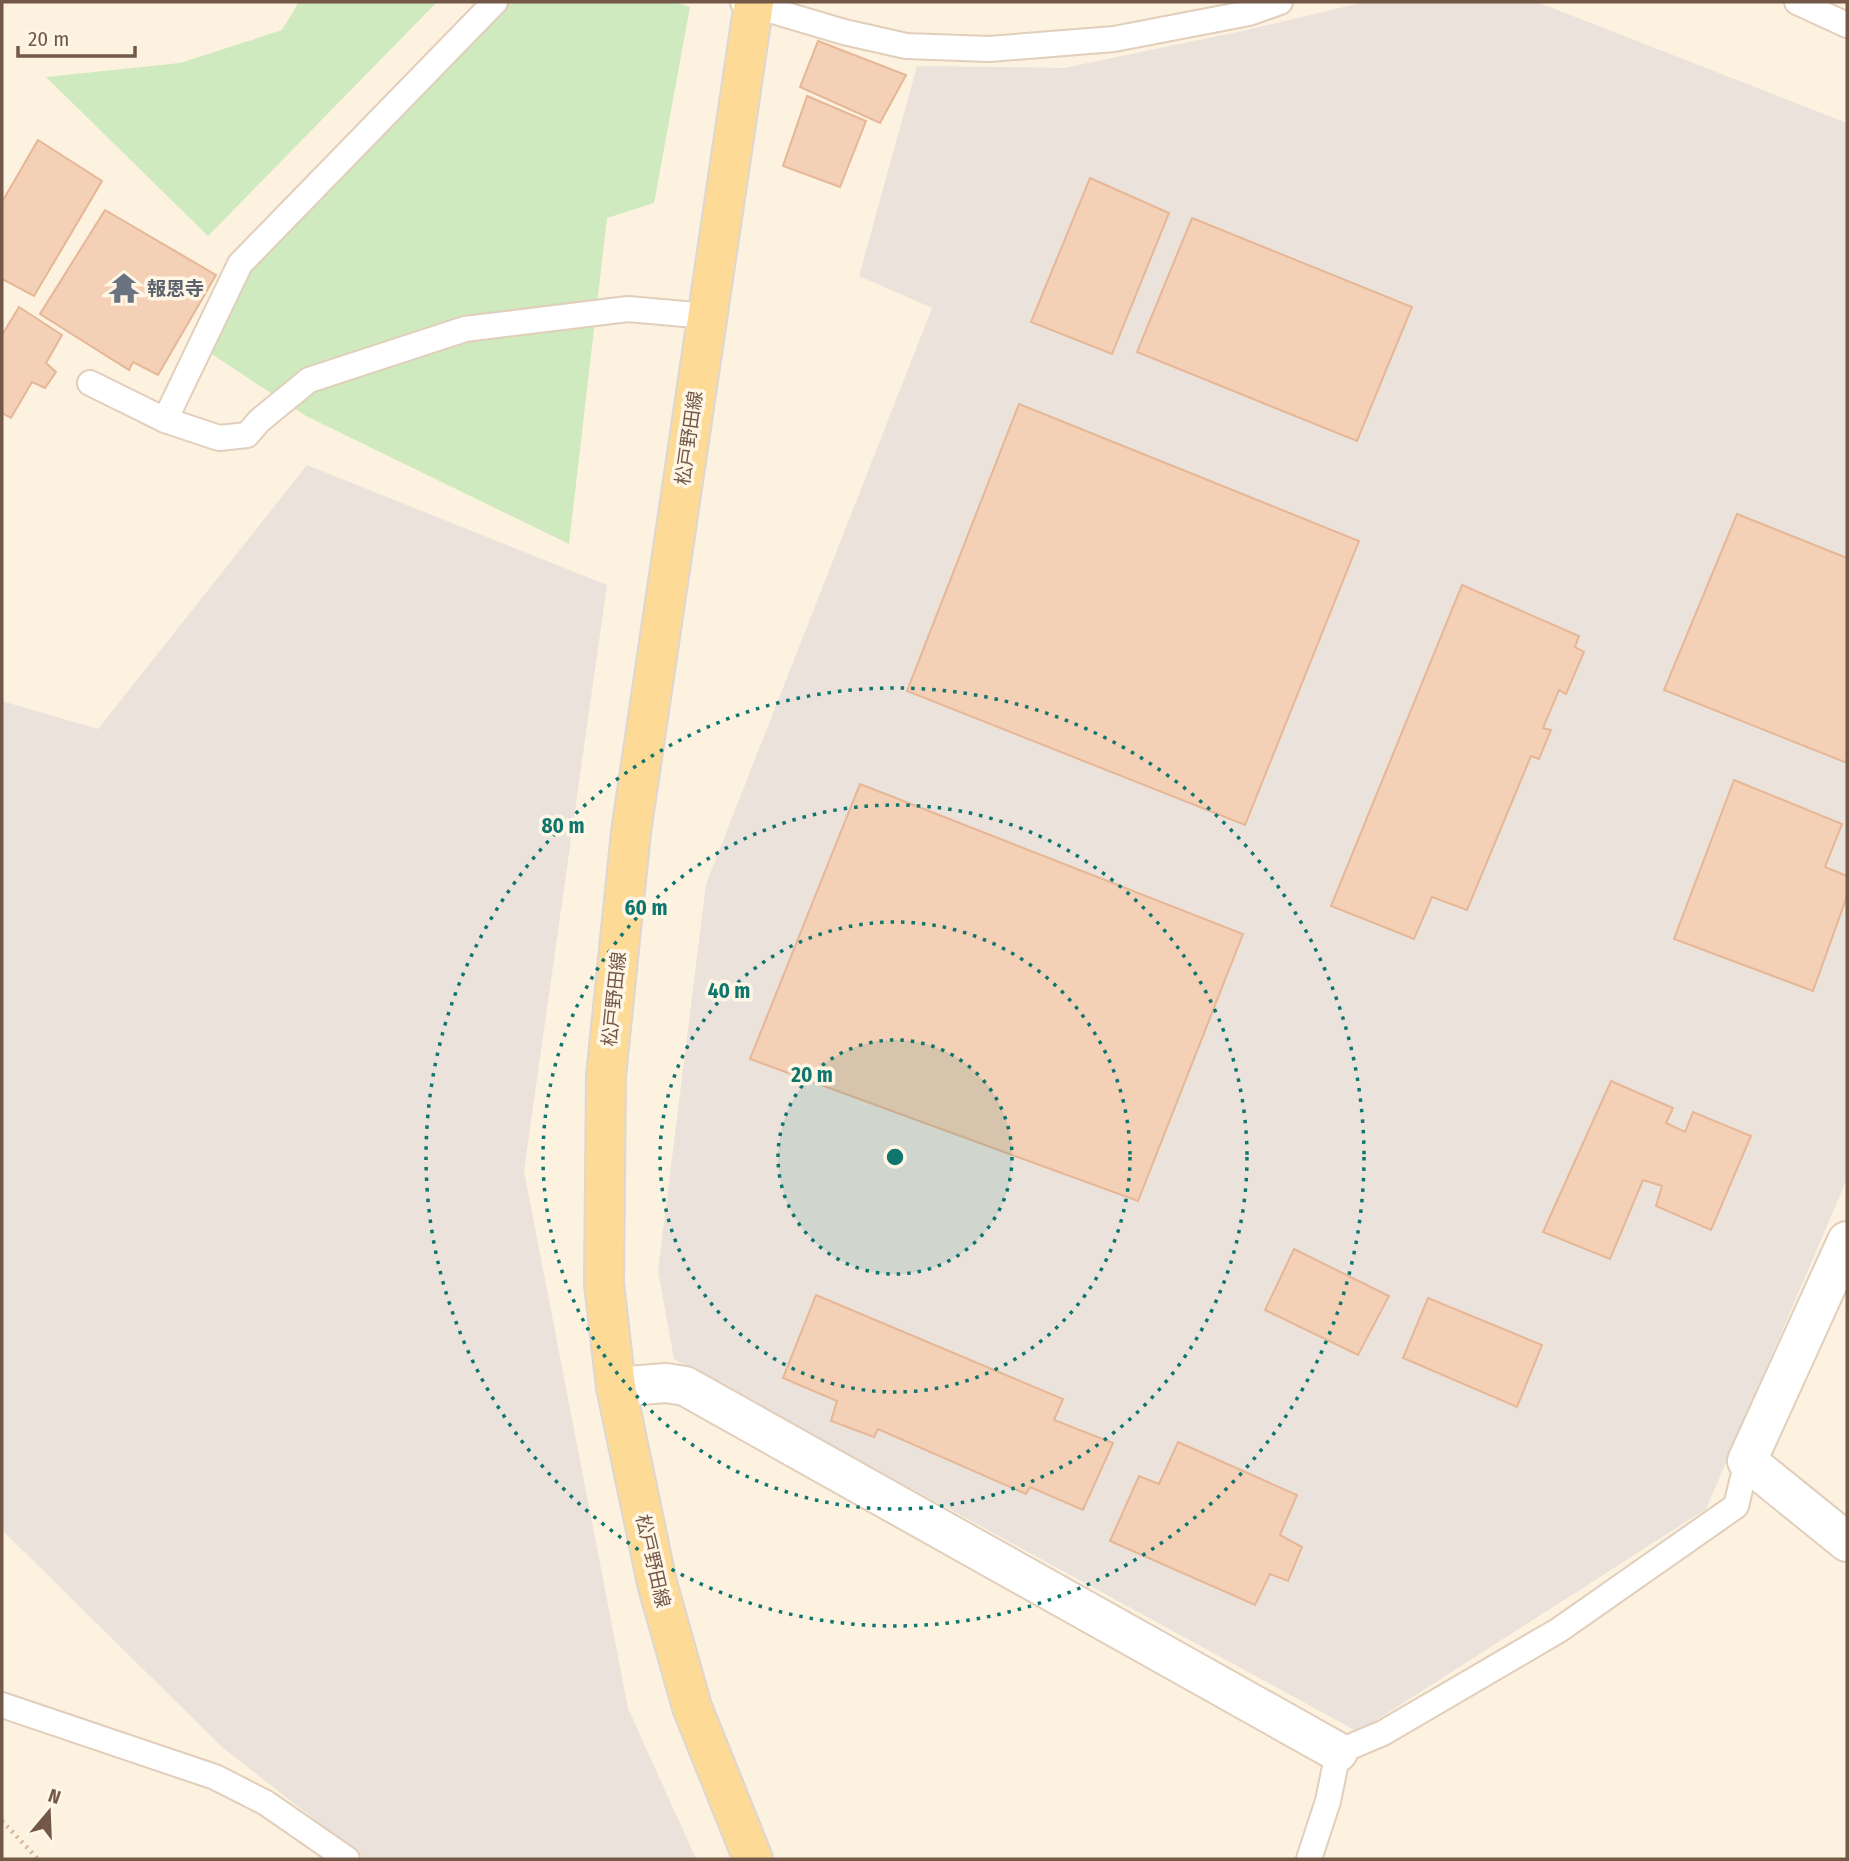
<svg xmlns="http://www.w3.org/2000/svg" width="1849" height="1861" viewBox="0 0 1849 1861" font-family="'Fira Sans Condensed','Noto Sans JP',sans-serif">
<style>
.industrial{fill:#ebe3db}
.green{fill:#cfeabe}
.building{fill:#f3d0b6;stroke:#e6b796;stroke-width:2}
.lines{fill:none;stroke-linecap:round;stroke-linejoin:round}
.service-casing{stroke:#e1cebb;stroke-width:28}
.minor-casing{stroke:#e1cebb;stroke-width:42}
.primary-casing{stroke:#ddd7d3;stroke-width:42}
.path{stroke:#d7b39a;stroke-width:4.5;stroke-dasharray:2 5;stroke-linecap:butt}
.service{stroke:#fff;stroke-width:24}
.minor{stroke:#fff;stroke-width:38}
.primary{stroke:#fdda95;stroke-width:38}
.ring{fill:none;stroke:#0f766e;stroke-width:3.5;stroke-dasharray:3.5 7}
.labels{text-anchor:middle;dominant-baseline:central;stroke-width:7;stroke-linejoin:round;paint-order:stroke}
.worship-label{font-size:19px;font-weight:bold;fill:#5b616d;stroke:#fff6e6;text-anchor:start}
.street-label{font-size:19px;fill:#735847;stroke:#fff6e6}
.centre{fill:#0f766e;stroke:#fff6e6;stroke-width:3.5}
.ring-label{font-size:21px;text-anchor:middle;font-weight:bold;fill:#0f766e;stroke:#fff6e6;stroke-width:7;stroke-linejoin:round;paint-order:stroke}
</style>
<rect width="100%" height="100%" fill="#fdf2df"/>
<g class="industrial">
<polygon points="1365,2 1537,2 1847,123 1847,1179 1706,1509 1358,1732 674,1359 658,1271 706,884 932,308 859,276 917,66 1064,68 1242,31"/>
<polygon points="307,465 607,585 524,1171 628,1708 696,1859 365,1859 223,1748 2,1530 2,701 98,729"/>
</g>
<g class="green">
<polygon points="299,2 437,2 208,236 46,77 180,63 282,30"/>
<polygon points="509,2 675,2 690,7 654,203 607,218 569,544 306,416 210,353 251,267"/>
</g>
<g class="building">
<polygon points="818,41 906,75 880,123 800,87"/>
<polygon points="807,96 866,121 840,187 783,166"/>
<polygon points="38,140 102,181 34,296 2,279 2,202"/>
<polygon points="1090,178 1169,213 1112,354 1031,322"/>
<polygon points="105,210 216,275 158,375 133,362 129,370 40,314"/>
<polygon points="1192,218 1412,307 1357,441 1137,352"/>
<polygon points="19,307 62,335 46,363 56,372 45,388 32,382 11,418 2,413 2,335"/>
<polygon points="1019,404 1359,541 1245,825 907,691"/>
<polygon points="1737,514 1847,558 1847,763 1664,690"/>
<polygon points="1462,585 1579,636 1575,647 1584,652 1566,694 1559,690 1543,728 1551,730 1539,759 1531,756 1467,910 1432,897 1414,939 1331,906"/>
<polygon points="1734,780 1842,824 1825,867 1847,876 1847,896 1813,991 1674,939"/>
<polygon points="860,784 1243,934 1138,1201 750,1059"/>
<polygon points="1611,1081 1673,1108 1666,1123 1685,1132 1693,1112 1751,1136 1711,1230 1656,1206 1662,1186 1643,1180 1610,1259 1543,1232"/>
<polygon points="1294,1249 1389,1296 1358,1355 1265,1310"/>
<polygon points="816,1295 1063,1399 1054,1420 1113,1443 1083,1510 1030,1487 1026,1494 878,1429 874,1437 831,1421 837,1401 783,1378"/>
<polygon points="1428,1298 1542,1345 1517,1407 1403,1358"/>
<polygon points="1178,1442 1297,1495 1280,1535 1302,1547 1288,1581 1270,1574 1255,1605 1110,1541 1139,1476 1159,1484"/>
</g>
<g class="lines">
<defs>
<g id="service">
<polyline points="743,2 844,32 906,46 989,49 1114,39 1249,13 1280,2"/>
<polyline points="1797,2 1847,25"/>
<polyline points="90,383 165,420 219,438 247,435 259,421 309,380 465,329 628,309 707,316"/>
<polyline points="165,420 240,264 495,2"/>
<polyline points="2,1705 215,1777 266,1803 347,1859"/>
<polyline points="1309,1859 1328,1801 1338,1752 1383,1733 1559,1630 1736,1506 1747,1461"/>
</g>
<g id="minor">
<polyline points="1847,1241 1747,1461 1847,1542"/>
<polyline points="616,1387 666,1383 685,1386 1338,1752"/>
</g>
<polyline id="primary" points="753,1859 692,1707 657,1583 616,1387 604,1284 606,1076 631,832 754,2"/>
</defs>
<use href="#service" class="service-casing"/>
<use href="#minor" class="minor-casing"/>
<use href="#primary" class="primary-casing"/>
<polyline class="path" points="2,1821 38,1859"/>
<use href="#service" class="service"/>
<use href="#minor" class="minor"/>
<use href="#primary" class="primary"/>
</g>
<circle cx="895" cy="1157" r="117" fill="#0f766e" fill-opacity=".12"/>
<g class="ring">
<circle cx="895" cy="1157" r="117"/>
<circle cx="895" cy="1157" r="235"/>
<circle cx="895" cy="1157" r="352"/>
<circle cx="895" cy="1157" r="469"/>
</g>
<defs>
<symbol id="temple-bare" viewBox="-9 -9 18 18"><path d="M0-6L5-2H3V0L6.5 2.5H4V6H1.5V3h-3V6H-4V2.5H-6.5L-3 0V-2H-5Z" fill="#6b7280" stroke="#fff6e6" stroke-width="2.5" paint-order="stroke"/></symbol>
</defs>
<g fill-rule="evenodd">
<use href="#temple-bare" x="102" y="266" width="44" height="44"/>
</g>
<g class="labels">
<g class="worship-label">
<text x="147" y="288">報恩寺</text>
</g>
<g class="street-label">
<text transform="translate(689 438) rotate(-82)">松戸野田線</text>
<text transform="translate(614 999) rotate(-84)">松戸野田線</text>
<text transform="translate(653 1561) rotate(77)">松戸野田線</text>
</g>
</g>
<circle cx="895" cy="1157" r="10" class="centre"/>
<g class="ring-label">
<text x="563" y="833">80 m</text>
<text x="646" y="915">60 m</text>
<text x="729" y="998">40 m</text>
<text x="812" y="1082">20 m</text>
</g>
<rect width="1849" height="1861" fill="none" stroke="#735847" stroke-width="7"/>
<g transform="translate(49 1812) rotate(19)" stroke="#fff6e6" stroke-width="5" paint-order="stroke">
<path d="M0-5L12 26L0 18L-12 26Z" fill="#735847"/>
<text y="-10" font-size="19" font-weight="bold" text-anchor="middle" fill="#735847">N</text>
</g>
<path d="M18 46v10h117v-10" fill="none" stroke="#735847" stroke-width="3.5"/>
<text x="28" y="46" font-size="21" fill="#735847" stroke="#fff6e6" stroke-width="5" paint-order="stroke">20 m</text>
</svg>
